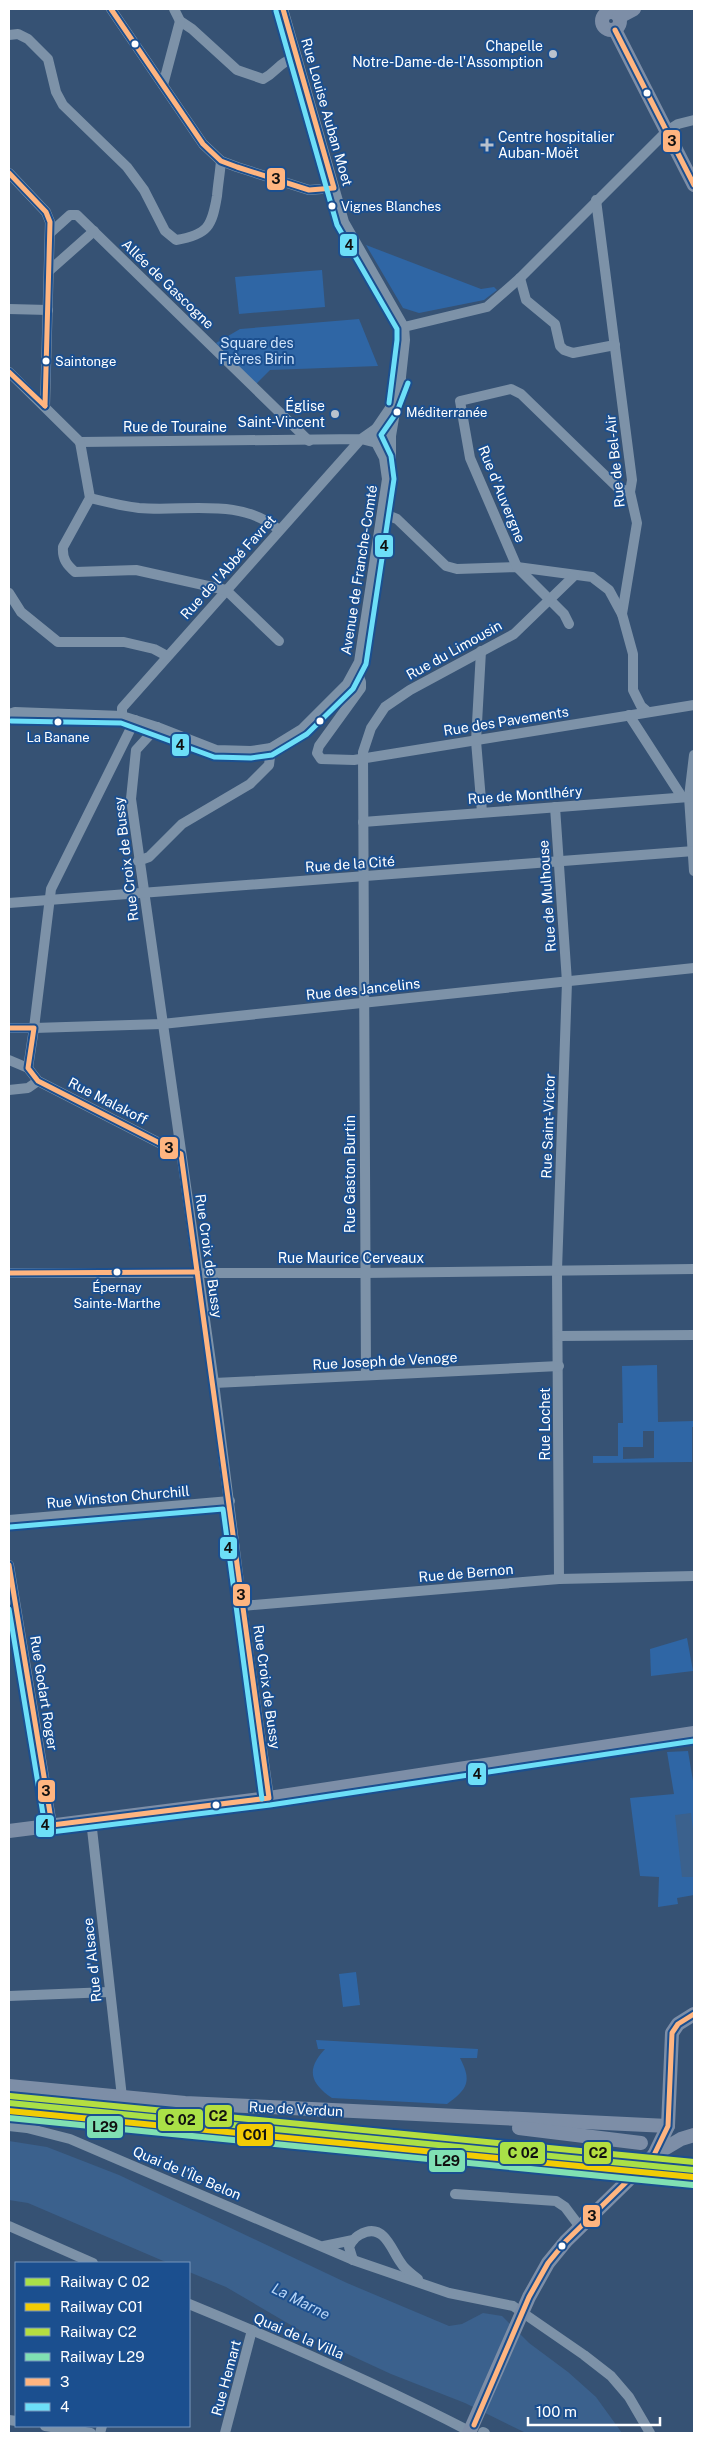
<svg xmlns="http://www.w3.org/2000/svg" width="703" height="2442" viewBox="0 0 703 2442" font-family="'Public Sans',sans-serif">
<style>
.green{fill:#2f66a5;fill-rule:evenodd}
.water{fill:#3b618d}
.lines{fill:none;stroke-linecap:round;stroke-linejoin:round}
.minor{stroke:#7d92a8;stroke-width:10}
.major{stroke:#7d8ea7;stroke-width:14}
.bus-1-casing{stroke:#1b4f8f;stroke-width:9}
.bus-2-casing{stroke:#1b4f8f;stroke-width:9}
.bus-1{stroke:#ffb580;stroke-width:5}
.bus-2{stroke:#6ddff8;stroke-width:5}
.rail-1-casing{stroke:#1b4f8f;stroke-width:10}
.rail-2-casing{stroke:#1b4f8f;stroke-width:10}
.rail-3-casing{stroke:#1b4f8f;stroke-width:10}
.rail-4-casing{stroke:#1b4f8f;stroke-width:10}
.rail-1{stroke:#aae047;stroke-width:6}
.rail-2{stroke:#f2cc05;stroke-width:6}
.rail-3{stroke:#b5de40;stroke-width:6}
.rail-4{stroke:#80e0b3;stroke-width:6}
.bus-dot{fill:#fff;stroke:#1b4f8f;stroke-width:2}
.poi-dot{fill:#b9c2ce;stroke:#1b4f8f;stroke-width:2}
.labels{text-anchor:middle;dominant-baseline:central;stroke-width:4;stroke-linejoin:round;paint-order:stroke}
.bus-label{font-size:13px;fill:#fff;stroke:#1b4f8f;text-anchor:start}
.poi-label{font-size:14px;fill:#fff;stroke:#1b4f8f;text-anchor:end}
.street-label{font-size:14px;fill:#fff;stroke:#1b4f8f}
.park-label{font-size:14px;fill:#cfe3fa;stroke:#1b4f8f}
.water-label{font-size:15px;font-style:italic;fill:#b5d3f5;stroke:#1b4f8f}
.line-badge{stroke:#1b4f8f;stroke-width:2}
.pale-badge-label{font-size:14px;text-anchor:middle;font-weight:bold;fill:#111}
</style>
<rect width="100%" height="100%" fill="#365274"/>
<g class="green">
<polygon points="366,245 481,289 494,287 497,290 484,300 419,313 403,308"/>
<polygon points="322,270 325,307 239,314 235,277"/>
<polygon points="359,319 378,366 270,370 256,384 216,343 240,329"/>
<path d="M 657,1365 L 658,1422 L 694,1421 L 694,1427 L 692,1427 L 692,1462 L 593,1463 L 593,1456 L 618,1456 L 618,1423 L 623,1423 L 622,1366 ZM 643,1431 L 654,1431 L 654,1458 L 623,1459 L 623,1447 L 643,1447 Z"/>
<polygon points="687,1638 693,1671 651,1676 650,1649"/>
<polygon points="688,1751 694,1787 694,1895 677,1898 678,1904 658,1907 659,1877 640,1876 630,1798 674,1794 667,1752"/>
<polygon points="356,1972 360,2005 343,2007 339,1974"/>
<path d="M 316,2040 L 478,2049 L 477,2058 L 460,2058 C 472,2081 468,2089 447,2104 L 332,2098 C 310,2083 306,2069 325,2049 L 318,2049 Z"/>
</g>
<g class="water">
<polygon points="691,1813 694,1838 694,1877 682,1877 675,1815"/>
<polygon points="9,2141 47,2147 119,2175 347,2283 449,2326 462,2324 483,2313 502,2316 529,2343 568,2372 596,2397 622,2433 526,2433 465,2403 391,2374 313,2338 226,2287 189,2272 189,2263 168,2263 28,2203 9,2200"/>
</g>
<g class="lines">
<g class="minor">
<polyline points="111,9 203,144 221,161 237,167 309,190 334,188"/>
<path d="M 174,9 L 180,21 L 192,29 L 237,70 L 263,79 C 279,71 277,62 297,58"/>
<polyline points="283,9 344,222 404,327 405,340 400,386"/>
<path d="M 9,35 L 18,34 L 28,39 L 48,59 L 56,92 L 63,105 L 127,167 L 144,190 L 165,231 L 176,240 C 208,235 212,226 217,196 C 218,184 220,173 221,161"/>
<polyline points="163,85 180,21"/>
<polyline points="9,173 46,212 50,222 45,406"/>
<polyline points="596,200 632,480 630,492 637,523 622,614 633,654 633,690 641,706 648,712"/>
<polyline points="50,233 70,215 77,215 309,441"/>
<polyline points="50,270 94,231"/>
<polyline points="520,278 526,300 555,324 560,346 564,350 573,353 615,345"/>
<polyline points="9,309 48,310"/>
<polyline points="404,327 487,307 520,278 667,131 678,124 694,120"/>
<polyline points="9,372 80,442"/>
<polyline points="80,442 361,439 381,444 388,441 391,433 387,427 381,425 361,439 122,708 122,716"/>
<path d="M 80,442 L 90,498 L 63,547 C 62,559 67,565 75,572 L 136,570 L 226,590 L 279,641"/>
<polyline points="391,467 391,436 397,400"/>
<path d="M 90,498 C 106,502 123,506 139,508 C 186,512 241,497 279,530"/>
<polyline points="382,513 397,519 446,566 457,569 517,567 592,577 609,590 622,614"/>
<polyline points="9,593 21,612 58,642 124,642 154,649 167,656"/>
<polyline points="569,624 564,614 517,567 470,458 460,401 511,389 521,394 618,488 630,492"/>
<polyline points="481,651 476,741 482,812"/>
<polyline points="356,669 361,682 361,688 319,746 317,753 321,759 354,760 694,705"/>
<polyline points="9,714 15,712 122,716 157,727 216,750 251,751 271,748 302,729 347,684 359,662 387,479 384,458 374,439 373,433 390,408 401,380"/>
<polyline points="629,715 682,797"/>
<polyline points="135,720 51,889 34,1028 162,1024 694,968"/>
<polyline points="157,727 136,750 131,799 214,1383 242,1606 269,1798"/>
<polyline points="694,755 689,797 694,871"/>
<polyline points="555,807 567,982 557,1270 559,1579"/>
<polyline points="363,822 689,797"/>
<polyline points="138,861 149,857 182,824 250,784 269,765 271,748"/>
<polyline points="9,903 694,851"/>
<polyline points="9,1028 34,1028 28,1068"/>
<polyline points="9,1060 28,1068 38,1081 181,1154"/>
<polyline points="9,1090 28,1088 38,1081"/>
<polyline points="9,1273 364,1273 694,1269"/>
<polyline points="559,1336 694,1335"/>
<polyline points="366,1375 363,752 371,728 385,707 410,690 514,634 575,575"/>
<polyline points="214,1383 559,1366"/>
<polyline points="9,1520 230,1501"/>
<polyline points="9,1565 52,1825"/>
<polyline points="242,1606 559,1579 694,1576"/>
<polyline points="91,1820 122,2097"/>
<polyline points="9,1996 109,1992"/>
<polyline points="9,2126 27,2128 70,2139 353,2260 449,2293 513,2306 584,2355 611,2376 629,2397 650,2433"/>
<polyline points="455,2194 556,2201 565,2207 580,2227"/>
<polyline points="9,2226 93,2263"/>
<polyline points="324,2246 353,2240"/>
<path d="M 353,2260 L 349,2247 C 353,2239 357,2235 366,2232 C 385,2226 392,2251 401,2263 C 405,2270 412,2274 418,2279"/>
<path d="M 189,2304 C 284,2343 378,2384 469,2431"/>
<polyline points="9,2420 16,2421"/>
<polyline points="45,2426 91,2433"/>
<polyline points="483,2432 485,2433"/>
<polyline points="100,2433 102,2426"/>
<polyline points="225,2433 252,2330"/>
</g>
<g class="major">
<circle cx="611" cy="21" r="9"/>
<polyline points="619,17 634,9"/>
<polyline points="615,30 694,185"/>
<polyline points="9,1831 269,1798 694,1733"/>
<polyline points="9,2086 185,2103 668,2126"/>
<polyline points="519,2128 641,2143"/>
<polyline points="654,2155 681,2139 694,2135"/>
<polyline points="469,2433 529,2297 548,2263 566,2241 654,2155 668,2126 672,2033 678,2024 694,2014"/>
</g>
<defs>
<g id="bus-1">
<polyline points="111,9 203,144 221,161 237,167 309,190 334,188 283,9"/>
<polyline points="615,30 694,185"/>
<polyline points="9,173 46,212 50,222 45,406"/>
<polyline points="9,372 45,406"/>
<polyline points="9,1028 34,1028 28,1068 38,1081 181,1154 269,1798 52,1825 9,1565"/>
<polyline points="9,1273 197,1272"/>
<polyline points="474,2425 529,2297 548,2263 566,2241 654,2155 668,2126 672,2033 678,2024 694,2014"/>
</g>
<g id="bus-2">
<polyline points="276,11 337,225 397,329 397,340 389,403"/>
<polyline points="11,721 121,723 214,757 251,758 272,755 307,734 353,689 366,664 394,479 391,456 381,435 397,412 408,383"/>
<polyline points="10,1527 223,1509 262,1799"/>
<polyline points="9,1609 45,1826 51,1832 270,1805 694,1741"/>
</g>
</defs>
<use href="#bus-1" class="bus-1-casing"/>
<use href="#bus-2" class="bus-2-casing"/>
<use href="#bus-1" class="bus-1"/>
<use href="#bus-2" class="bus-2"/>
<defs>
<polyline id="rail-1" points="9,2103 694,2170"/>
<polyline id="rail-2" points="9,2111 693,2177"/>
<polyline id="rail-3" points="10,2096 694,2162"/>
<polyline id="rail-4" points="9,2118 693,2185"/>
</defs>
<use href="#rail-1" class="rail-1-casing"/>
<use href="#rail-2" class="rail-2-casing"/>
<use href="#rail-3" class="rail-3-casing"/>
<use href="#rail-4" class="rail-4-casing"/>
<use href="#rail-1" class="rail-1"/>
<use href="#rail-2" class="rail-2"/>
<use href="#rail-3" class="rail-3"/>
<use href="#rail-4" class="rail-4"/>
</g>
<g class="bus-dot">
<circle cx="135" cy="44" r="4.5"/>
<circle cx="647" cy="93" r="4.5"/>
<circle cx="332" cy="206" r="4.5"/>
<circle cx="46" cy="361" r="4.5"/>
<circle cx="397" cy="412" r="4.5"/>
<circle cx="320" cy="721" r="4.5"/>
<circle cx="58" cy="722" r="4.5"/>
<circle cx="117" cy="1272" r="4.5"/>
<circle cx="216" cy="1805" r="4.5"/>
<circle cx="562" cy="2246" r="4.5"/>
</g>
<g class="poi-dot">
<circle cx="553" cy="54" r="5"/>
<path d="M484.5 137.5h5v5h5v5h-5v5h-5v-5h-5v-5h5z"/>
<circle cx="335" cy="414" r="5"/>
</g>
<g class="labels">
<g class="bus-label">
<text x="341" y="206">Vignes Blanches</text>
<text x="55" y="361">Saintonge</text>
<text x="406" y="412">Méditerranée</text>
<text x="58" y="737" text-anchor="middle">La Banane</text>
<text x="117" y="1287" text-anchor="middle">Épernay<tspan x="117" dy="16">Sainte-Marthe</tspan></text>
</g>
<g class="poi-label">
<text x="543" y="46">Chapelle<tspan x="543" dy="16">Notre-Dame-de-l'Assomption</tspan></text>
<text x="498" y="137" text-anchor="start">Centre hospitalier<tspan x="498" dy="16">Auban-Moët</tspan></text>
<text x="325" y="406">Église<tspan x="325" dy="16">Saint-Vincent</tspan></text>
</g>
<g class="street-label">
<text transform="translate(327 112) rotate(74)">Rue Louise Auban Moet</text>
<text transform="translate(168 284) rotate(44)">Allée de Gascogne</text>
<text x="175" y="427">Rue de Touraine</text>
<text transform="translate(615 461) rotate(-96)">Rue de Bel-Air</text>
<text transform="translate(502 494) rotate(68)">Rue d'Auvergne</text>
<text transform="translate(228 567) rotate(-48)">Rue de l'Abbé Favret</text>
<text transform="translate(359 570) rotate(-81)">Avenue de Franche-Comté</text>
<text transform="translate(454 650) rotate(-29)">Rue du Limousin</text>
<text transform="translate(506 721) rotate(-9)">Rue des Pavements</text>
<text transform="translate(525 795) rotate(-4)">Rue de Montlhéry</text>
<text transform="translate(126 859) rotate(-97)">Rue Croix de Bussy</text>
<text transform="translate(350 864) rotate(-4)">Rue de la Cité</text>
<text transform="translate(547 896) rotate(-94)">Rue de Mulhouse</text>
<text transform="translate(363 989) rotate(-6)">Rue des Jancelins</text>
<text transform="translate(108 1101) rotate(27)">Rue Malakoff</text>
<text transform="translate(548 1126) rotate(-88)">Rue Saint-Victor</text>
<text transform="translate(350 1174) rotate(-90)">Rue Gaston Burtin</text>
<text transform="translate(209 1256) rotate(82)">Rue Croix de Bussy</text>
<text x="351" y="1258">Rue Maurice Cerveaux</text>
<text transform="translate(385 1361) rotate(-3)">Rue Joseph de Venoge</text>
<text transform="translate(545 1424) rotate(-90)">Rue Lochet</text>
<text transform="translate(118 1497) rotate(-5)">Rue Winston Churchill</text>
<text transform="translate(466 1573) rotate(-5)">Rue de Bernon</text>
<text transform="translate(267 1687) rotate(82)">Rue Croix de Bussy</text>
<text transform="translate(44 1693) rotate(81)">Rue Godart Roger</text>
<text transform="translate(92 1960) rotate(-96)">Rue d'Alsace</text>
<text transform="translate(296 2109) rotate(3)">Rue de Verdun</text>
<text transform="translate(187 2173) rotate(23)">Quai de l'Île Belon</text>
<text transform="translate(299 2336) rotate(23)">Quai de la Villa</text>
<text transform="translate(226 2378) rotate(-75)">Rue Hemart</text>
</g>
<g class="park-label">
<text x="257" y="343">Square des<tspan x="257" dy="16">Frères Birin</tspan></text>
</g>
<g class="water-label">
<text transform="translate(301 2301) rotate(27)">La Marne</text>
</g>
</g>
<g class="line-badge">
<rect x="662" y="129" width="19" height="24" rx="5" fill="#ffb580"/>
<rect x="266" y="167" width="20" height="24" rx="5" fill="#ffb580"/>
<rect x="339" y="233" width="19" height="24" rx="5" fill="#6ddff8"/>
<rect x="374" y="534" width="20" height="24" rx="5" fill="#6ddff8"/>
<rect x="171" y="733" width="19" height="24" rx="5" fill="#6ddff8"/>
<rect x="159" y="1136" width="20" height="24" rx="5" fill="#ffb580"/>
<rect x="219" y="1536" width="19" height="24" rx="5" fill="#6ddff8"/>
<rect x="232" y="1583" width="19" height="24" rx="5" fill="#ffb580"/>
<rect x="467" y="1762" width="20" height="24" rx="5" fill="#6ddff8"/>
<rect x="37" y="1779" width="19" height="24" rx="5" fill="#ffb580"/>
<rect x="35" y="1814" width="20" height="24" rx="5" fill="#6ddff8"/>
<rect x="204" y="2104" width="29" height="24" rx="5" fill="#b5de40"/>
<rect x="157" y="2108" width="47" height="24" rx="5" fill="#aae047"/>
<rect x="86" y="2115" width="38" height="24" rx="5" fill="#80e0b3"/>
<rect x="236" y="2123" width="38" height="24" rx="5" fill="#f2cc05"/>
<rect x="583" y="2141" width="29" height="24" rx="5" fill="#b5de40"/>
<rect x="499" y="2141" width="47" height="24" rx="5" fill="#aae047"/>
<rect x="428" y="2149" width="38" height="24" rx="5" fill="#80e0b3"/>
<rect x="582" y="2204" width="19" height="24" rx="5" fill="#ffb580"/>
</g>
<g class="pale-badge-label">
<text x="672" y="146">3</text>
<text x="276" y="184">3</text>
<text x="349" y="250">4</text>
<text x="384" y="551">4</text>
<text x="180" y="750">4</text>
<text x="169" y="1153">3</text>
<text x="228" y="1553">4</text>
<text x="241" y="1600">3</text>
<text x="477" y="1779">4</text>
<text x="46" y="1796">3</text>
<text x="45" y="1830">4</text>
<text x="218" y="2121">C2</text>
<text x="180" y="2125">C 02</text>
<text x="105" y="2132">L29</text>
<text x="255" y="2140">C01</text>
<text x="598" y="2158">C2</text>
<text x="523" y="2158">C 02</text>
<text x="447" y="2166">L29</text>
<text x="592" y="2221">3</text>
</g>
<rect width="703" height="2442" fill="none" stroke="#ffffff" stroke-width="20"/>
<rect x="15" y="2262" width="175" height="165" fill="#1b4f8f" stroke="#7695bc"/>
<rect x="25" y="2278" width="25" height="8" fill="#aae047" stroke="#7695bc"/>
<text x="60" y="2287" font-size="15" fill="#ffffff">Railway C 02</text>
<rect x="25" y="2303" width="25" height="8" fill="#f2cc05" stroke="#7695bc"/>
<text x="60" y="2312" font-size="15" fill="#ffffff">Railway C01</text>
<rect x="25" y="2328" width="25" height="8" fill="#b5de40" stroke="#7695bc"/>
<text x="60" y="2337" font-size="15" fill="#ffffff">Railway C2</text>
<rect x="25" y="2353" width="25" height="8" fill="#80e0b3" stroke="#7695bc"/>
<text x="60" y="2362" font-size="15" fill="#ffffff">Railway L29</text>
<rect x="25" y="2378" width="25" height="8" fill="#ffb580" stroke="#7695bc"/>
<text x="60" y="2387" font-size="15" fill="#ffffff">3</text>
<rect x="25" y="2403" width="25" height="8" fill="#6ddff8" stroke="#7695bc"/>
<text x="60" y="2412" font-size="15" fill="#ffffff">4</text>
<path d="M528 2417v8h132v-8" fill="none" stroke="#ffffff" stroke-width="2.5"/>
<text x="536" y="2417" font-size="15" fill="#ffffff" stroke="#1b4f8f" stroke-width="4" paint-order="stroke">100 m</text>
</svg>
